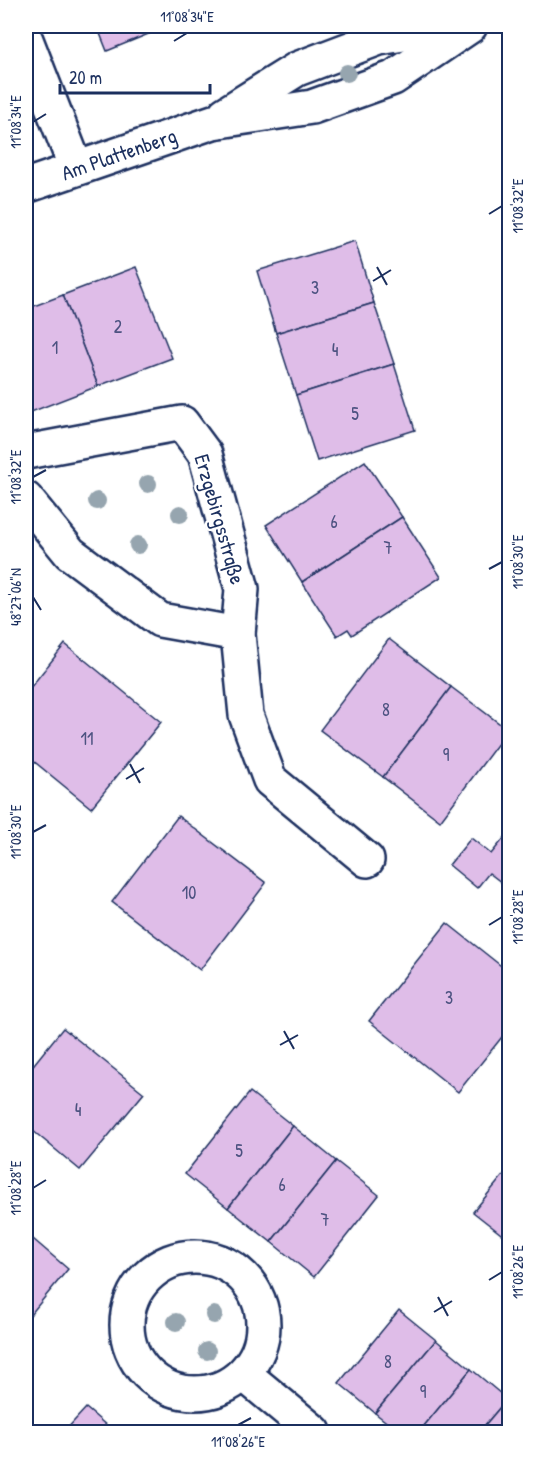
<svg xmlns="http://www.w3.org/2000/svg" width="535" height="1458" viewBox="0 0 535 1458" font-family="'Patrick Hand',sans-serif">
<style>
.building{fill:#dfbde8;stroke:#1b2f5e;stroke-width:1.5}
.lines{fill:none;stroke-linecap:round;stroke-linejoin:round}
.minor-casing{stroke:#1b2f5e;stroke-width:38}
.minor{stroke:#fff;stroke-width:33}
.tree{fill:#96a5af}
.ticks{fill:none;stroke:#1b2f5e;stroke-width:2}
.labels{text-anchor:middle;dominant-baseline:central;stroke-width:4.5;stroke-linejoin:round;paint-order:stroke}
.number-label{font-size:18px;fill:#4c5280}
.street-label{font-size:21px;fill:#1b2f5e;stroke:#fff}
.neatline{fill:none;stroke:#1b2f5e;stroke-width:2}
.ticks-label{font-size:15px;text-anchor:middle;fill:#1b2f5e}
</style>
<rect width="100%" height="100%" fill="#fff"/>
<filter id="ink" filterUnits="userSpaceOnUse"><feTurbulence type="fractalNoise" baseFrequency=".0167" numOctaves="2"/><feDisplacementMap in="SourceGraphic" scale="12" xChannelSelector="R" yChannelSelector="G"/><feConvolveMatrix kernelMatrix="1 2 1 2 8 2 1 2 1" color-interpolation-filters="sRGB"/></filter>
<g filter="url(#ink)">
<g class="building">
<polygon points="97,26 168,26 107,51"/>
<polygon points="355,241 374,303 276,333 257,271"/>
<polygon points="136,267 172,358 98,386 63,295"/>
<polygon points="63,295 98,386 26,414 26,309"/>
<polygon points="374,303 394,364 296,395 276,333"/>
<polygon points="394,364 415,430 317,461 296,395"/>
<polygon points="365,461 402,517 302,582 266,525"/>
<polygon points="402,517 441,577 352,635 348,629 337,636 302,582"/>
<polygon points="26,593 35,602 26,612"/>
<polygon points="389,639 451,687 383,777 320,730"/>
<polygon points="65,644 161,722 91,808 26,755 26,693"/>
<polygon points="451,687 508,730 440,821 383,777"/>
<polygon points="178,816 266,883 200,970 112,902"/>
<polygon points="510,831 510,889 489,873 477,888 449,865 471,838 491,854"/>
<polygon points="447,923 510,973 510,1027 458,1092 369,1021"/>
<polygon points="63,1028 144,1093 80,1170 26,1125 26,1074"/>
<polygon points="250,1092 293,1126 228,1208 185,1174"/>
<polygon points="293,1126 336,1161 271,1242 228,1208"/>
<polygon points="336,1161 379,1195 314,1277 271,1242"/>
<polygon points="510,1167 510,1241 473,1212"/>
<polygon points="26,1233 68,1269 26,1320"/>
<polygon points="399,1310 436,1340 375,1413 339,1383"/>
<polygon points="436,1340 471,1369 419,1432 399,1432 375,1413"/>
<polygon points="471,1369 507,1399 479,1432 419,1432"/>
<polygon points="507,1399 510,1402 510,1432 479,1432"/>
<polygon points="86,1408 114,1432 64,1432"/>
</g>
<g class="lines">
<defs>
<g id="minor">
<polyline points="26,40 76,168"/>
<polyline points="225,114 297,69 379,38 452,26"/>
<polyline points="26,186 213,122 312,107 393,78 470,26"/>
<polyline points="26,452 182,423 205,454 242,589 238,634 246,715 270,780 367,860"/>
<polyline points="26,499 70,553 160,620 238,634"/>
<circle cx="195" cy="1325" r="68"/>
<polyline points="244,1374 314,1432"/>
</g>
</defs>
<use href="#minor" class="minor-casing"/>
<use href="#minor" class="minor"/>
</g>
<g class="tree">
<circle cx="347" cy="73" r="9"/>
<circle cx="148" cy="484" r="9"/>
<circle cx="97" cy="501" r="9"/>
<circle cx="180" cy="514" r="9"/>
<circle cx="138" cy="545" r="9"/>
<circle cx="214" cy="1315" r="9"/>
<circle cx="176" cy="1322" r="9"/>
<circle cx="207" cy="1351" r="9"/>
</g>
</g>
<path class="ticks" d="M 174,41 L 187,33M 33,122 L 46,114M 489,214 L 502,206M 377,267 L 387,285M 373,281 L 391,270M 33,477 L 46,470M 489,569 L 502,562M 33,597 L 41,610M 130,764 L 140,783M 126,779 L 144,768M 33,832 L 46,825M 489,925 L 502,917M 284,1031 L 294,1049M 280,1045 L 298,1035M 33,1188 L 46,1180M 489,1280 L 502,1272M 438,1297 L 448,1316M 434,1312 L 452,1301M 238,1425 L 251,1418"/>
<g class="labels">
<g class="number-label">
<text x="315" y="287">3</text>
<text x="118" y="326">2</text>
<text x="55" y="347">1</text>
<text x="335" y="349">4</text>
<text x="355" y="413">5</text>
<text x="334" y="521">6</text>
<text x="388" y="547">7</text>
<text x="386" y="709">8</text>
<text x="87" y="738">11</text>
<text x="446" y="754">9</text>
<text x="189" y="892">10</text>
<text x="449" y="997">3</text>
<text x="78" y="1109">4</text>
<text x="239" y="1150">5</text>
<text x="282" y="1184">6</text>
<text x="325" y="1219">7</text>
<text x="388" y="1361">8</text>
<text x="423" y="1391">9</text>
</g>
<g class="street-label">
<text transform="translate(119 154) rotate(-19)">Am Plattenberg</text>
<text transform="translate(220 519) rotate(74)">Erzgebirgsstraße</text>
</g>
</g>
<rect width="535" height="1458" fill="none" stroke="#fff" stroke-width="66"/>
<path d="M60 84v9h150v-9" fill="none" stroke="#1b2f5e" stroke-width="3"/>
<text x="69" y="84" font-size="18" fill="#1b2f5e" stroke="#ffffff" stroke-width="4.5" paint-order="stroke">20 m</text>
<rect x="33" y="33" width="469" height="1392" class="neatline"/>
<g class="ticks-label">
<text x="187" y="22">11°08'34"E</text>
<text transform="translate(16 122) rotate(-90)" y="5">11°08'34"E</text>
<text transform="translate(518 206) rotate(-90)" y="5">11°08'32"E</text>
<text transform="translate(16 477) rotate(-90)" y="5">11°08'32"E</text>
<text transform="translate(518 562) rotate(-90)" y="5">11°08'30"E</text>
<text transform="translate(16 597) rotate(-90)" y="5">48°27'06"N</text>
<text transform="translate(16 832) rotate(-90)" y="5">11°08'30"E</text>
<text transform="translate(518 917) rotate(-90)" y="5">11°08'28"E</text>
<text transform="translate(16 1188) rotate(-90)" y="5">11°08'28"E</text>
<text transform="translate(518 1272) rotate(-90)" y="5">11°08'26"E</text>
<text x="238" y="1447">11°08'26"E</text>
</g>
</svg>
